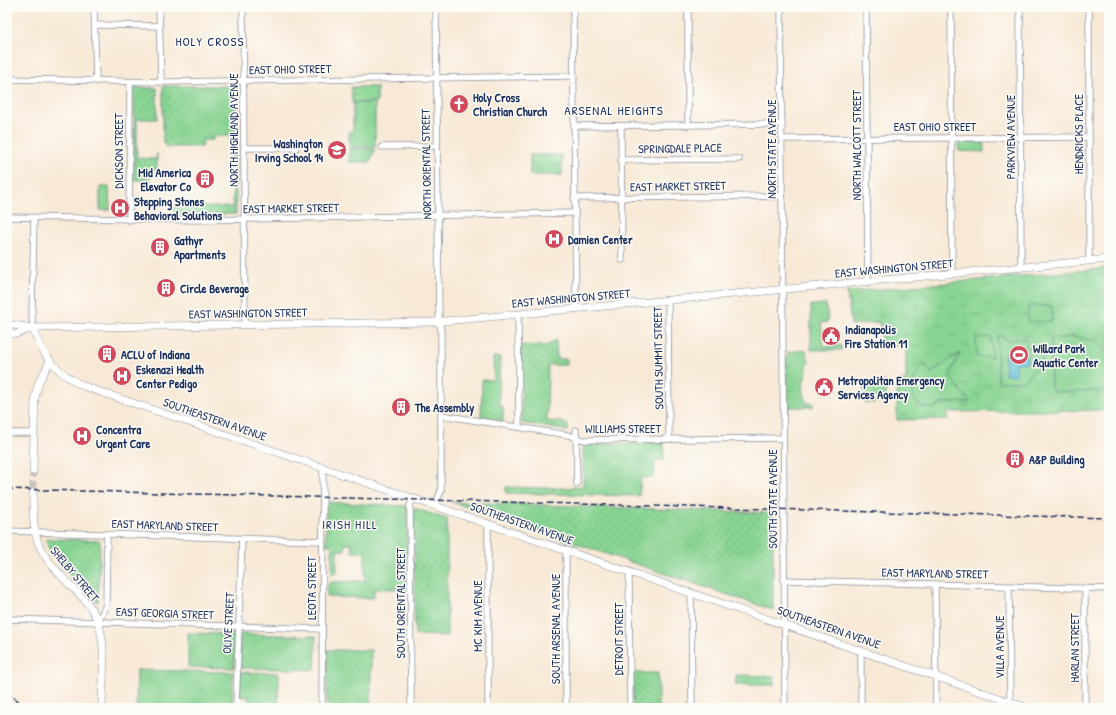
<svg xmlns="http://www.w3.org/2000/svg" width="1116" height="715" viewBox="0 0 1116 715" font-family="'Patrick Hand',sans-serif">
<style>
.grass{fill:url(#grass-dots);stroke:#528278}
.park{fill:url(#park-tufts);stroke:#528278}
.garden{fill:#88d492;stroke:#528278}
.water{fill:url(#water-rules);stroke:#3c799c}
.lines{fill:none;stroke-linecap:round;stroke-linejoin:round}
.major-tunnel{stroke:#ccc4be;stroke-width:7;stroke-dasharray:7 3.5;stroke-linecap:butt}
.minor-casing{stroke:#8a8c9a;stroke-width:7}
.major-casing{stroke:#8a8c9a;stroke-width:8}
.minor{stroke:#fff;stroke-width:5.5}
.major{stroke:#fff;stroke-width:7}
.rail{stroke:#1b2f5e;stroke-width:1.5;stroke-dasharray:6 3;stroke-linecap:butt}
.labels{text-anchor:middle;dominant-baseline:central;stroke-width:3;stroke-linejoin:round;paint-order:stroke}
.street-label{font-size:12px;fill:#1b2f5e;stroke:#fdfcf7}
.poi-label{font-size:12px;font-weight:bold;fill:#1b2f5e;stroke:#fdfcf7;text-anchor:start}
.neighbourhood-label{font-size:13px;letter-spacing:1px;fill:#1b2f5e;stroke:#fdfcf7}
</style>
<defs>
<pattern id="grass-dots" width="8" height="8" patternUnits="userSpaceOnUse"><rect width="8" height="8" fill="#88d492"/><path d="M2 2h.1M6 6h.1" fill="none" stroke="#75b680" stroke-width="1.8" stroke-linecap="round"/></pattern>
<pattern id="park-tufts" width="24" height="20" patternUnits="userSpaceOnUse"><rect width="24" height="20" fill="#88d492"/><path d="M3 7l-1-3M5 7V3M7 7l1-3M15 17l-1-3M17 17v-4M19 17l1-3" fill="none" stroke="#75b680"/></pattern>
<pattern id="water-rules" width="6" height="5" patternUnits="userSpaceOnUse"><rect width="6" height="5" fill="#5cc3d9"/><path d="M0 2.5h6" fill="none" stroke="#4b9fb3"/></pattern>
</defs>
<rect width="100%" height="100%" fill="#fdfcf7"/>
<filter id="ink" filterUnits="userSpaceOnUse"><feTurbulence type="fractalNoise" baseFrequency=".025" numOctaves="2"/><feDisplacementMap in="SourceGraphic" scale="8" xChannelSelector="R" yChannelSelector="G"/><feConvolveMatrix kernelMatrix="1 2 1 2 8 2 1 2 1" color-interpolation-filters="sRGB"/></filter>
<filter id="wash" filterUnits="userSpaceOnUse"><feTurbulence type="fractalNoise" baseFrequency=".012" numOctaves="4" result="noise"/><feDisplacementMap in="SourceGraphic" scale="16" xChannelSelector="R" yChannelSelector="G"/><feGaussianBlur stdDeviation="0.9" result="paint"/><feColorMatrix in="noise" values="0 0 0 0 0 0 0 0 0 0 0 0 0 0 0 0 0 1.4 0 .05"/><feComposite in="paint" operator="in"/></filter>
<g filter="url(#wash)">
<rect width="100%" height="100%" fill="#f8e9d6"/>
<g class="grass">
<polygon points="163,86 236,86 236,214 175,214 173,207 233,207 232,136 213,136 213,140 203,140 202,147 166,147 163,142"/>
<polygon points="134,88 157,88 157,119 137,119 137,158 156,159 157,153 157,169 150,169 150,180 134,180"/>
<polygon points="826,304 828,322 821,323 824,347 841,345 842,350 811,350 811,305"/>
<polygon points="556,340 557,359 567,359 567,365 548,365 547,421 562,422 568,425 568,431 522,423 521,345 546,346"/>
<polygon points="806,350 809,363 806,364 806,375 803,384 806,403 813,403 813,407 791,407 790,409 787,407 786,360 788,352"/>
<polygon points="493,357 500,357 499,406 503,406 503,421 481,417 482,380 494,380"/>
<polygon points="863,382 886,382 886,400 890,402 885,404 884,402 865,403"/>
<polygon points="664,443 664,460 655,460 654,477 641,478 639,496 506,493 506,487 565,488 583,486 583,444"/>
<polygon points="326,502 407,506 407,589 374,589 374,598 327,597 327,587 331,582 365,581 365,552 352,552 352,544 345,544 345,550 337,550 337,572 332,575 332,545 326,545"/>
<polygon points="452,502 773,513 773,610"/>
<polygon points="414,508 447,519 447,636 415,635"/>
<path d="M 46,539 L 99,540 L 100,542 L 98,602 L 95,601 C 82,586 47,557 46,539 Z"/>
<polygon points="188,633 235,634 234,668 188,667"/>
<polygon points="240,634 316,636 315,670 240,668"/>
<rect x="327" y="650" width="44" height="58"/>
<polygon points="137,670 233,672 232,708 136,707"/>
<polygon points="240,672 279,673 278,708 246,708 246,704 249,704 249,697 239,696"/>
<rect x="633" y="673" width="25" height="35"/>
<polygon points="736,675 774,676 774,685 736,685"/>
</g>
<g class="park">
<polygon points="351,87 377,87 377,102 352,102"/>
<polygon points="353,103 375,103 375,147 349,147 349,131 353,131"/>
<polygon points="349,149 375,149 370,162 349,162"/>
<rect x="530" y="155" width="32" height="20"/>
<polygon points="100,187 109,187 110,210 100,210"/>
<polygon points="1109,268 1109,410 948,412 948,419 897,420 897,381 906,381 906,345 882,347 879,322 851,325 847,292"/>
</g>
<g class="garden">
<polygon points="959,142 984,142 984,152 959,151"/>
<polygon points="1028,306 1052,306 1052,321 1028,322"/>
<polygon points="997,336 1005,337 1006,340 1026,339 1026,346 1029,348 1042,348 1042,362 1024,381 998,382"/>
<polygon points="991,337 992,357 977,357 976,338"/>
<path d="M 1073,337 C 1109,341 1109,349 1109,383 L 1102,391 L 1055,392 L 1051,387 L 1051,339 Z"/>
<polygon points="960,353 951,372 950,377 970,402 943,403 934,408 922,407 913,398 913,381 922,365 926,365 931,373"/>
</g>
<polygon class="water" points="1005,353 1026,353 1027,363 1016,363 1016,375 1005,375"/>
</g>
<g filter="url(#ink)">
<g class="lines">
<polyline class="major-tunnel" points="33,471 33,492"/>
<defs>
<g id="minor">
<polyline points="94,7 96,81"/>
<polyline points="159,7 161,82"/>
<polyline points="243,7 245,324"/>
<polyline points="573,7 576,309"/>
<polyline points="688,7 688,125"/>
<polyline points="781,7 785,708"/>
<polyline points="866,7 868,282"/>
<polyline points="951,7 952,274"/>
<polyline points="1020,7 1021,267"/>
<polyline points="1089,7 1089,261"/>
<polyline points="95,25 160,26"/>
<polyline points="7,79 164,82 574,76"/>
<polyline points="574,126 782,124"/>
<polyline points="621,126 622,260"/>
<polyline points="782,139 1089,137"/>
<polyline points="382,147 437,146"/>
<polyline points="244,148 296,148"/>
<polyline points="621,160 739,159"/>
<polyline points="574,198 782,196"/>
<polyline points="7,217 199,220 574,213"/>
<polyline points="129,220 130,82"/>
<polyline points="668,300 669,439"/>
<polyline points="518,314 519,427"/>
<polyline points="33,328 32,316 34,218"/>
<polyline points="441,415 568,435 584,440 783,438"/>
<polyline points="576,430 577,484"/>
<polyline points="7,433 33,433"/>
<polyline points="435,505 441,491 441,330 439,321 436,7"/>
<polyline points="488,523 488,708"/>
<polyline points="7,531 322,541"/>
<polyline points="629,571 630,708"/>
<polyline points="784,580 1109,589"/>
<polyline points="935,584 936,708"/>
<polyline points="1009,586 1010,708"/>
<polyline points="1085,588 1085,708"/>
<polyline points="691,592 692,708"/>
<polyline points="7,619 322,629"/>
<polyline points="98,622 106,605 107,534"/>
<polyline points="861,650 861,708"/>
<polyline points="7,707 19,708"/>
<polyline points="236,708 242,538"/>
<polyline points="322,708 323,468"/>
<polyline points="411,708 410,506 413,498"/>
<polyline points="566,708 566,550"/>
</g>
<g id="major">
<polyline points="7,324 33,328 434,322 1109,259"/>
<path d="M 33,328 C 41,356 59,375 86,387 L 1028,708"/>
<polyline points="7,334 16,334 33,328"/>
<polyline points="33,471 35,397 39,382 50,361"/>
<path d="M 33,492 C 33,540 35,549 69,584 C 79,594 90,604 96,617 C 108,643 102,680 102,708"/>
</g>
</defs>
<use href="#minor" class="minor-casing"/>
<use href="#major" class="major-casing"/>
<use href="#minor" class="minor"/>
<use href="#major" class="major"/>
<g class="rail">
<polyline points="7,489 1109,518"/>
<polyline points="7,692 27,708"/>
</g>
</g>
</g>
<defs>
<symbol id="church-disc" viewBox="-11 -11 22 22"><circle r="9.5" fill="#d1495b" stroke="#fdfcf7"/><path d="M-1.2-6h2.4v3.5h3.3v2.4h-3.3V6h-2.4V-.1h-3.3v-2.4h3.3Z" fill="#fff"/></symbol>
<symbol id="school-disc" viewBox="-11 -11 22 22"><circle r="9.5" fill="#d1495b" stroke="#fdfcf7"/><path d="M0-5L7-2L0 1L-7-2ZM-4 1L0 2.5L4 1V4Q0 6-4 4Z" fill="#fff"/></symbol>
<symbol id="building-disc" viewBox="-11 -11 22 22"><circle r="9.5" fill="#d1495b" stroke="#fdfcf7"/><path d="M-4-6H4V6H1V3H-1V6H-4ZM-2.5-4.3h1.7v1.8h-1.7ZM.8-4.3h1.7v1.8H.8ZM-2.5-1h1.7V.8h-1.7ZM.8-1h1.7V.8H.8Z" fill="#fff"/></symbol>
<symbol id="hospital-disc" viewBox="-11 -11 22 22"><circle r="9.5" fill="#d1495b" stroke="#fdfcf7"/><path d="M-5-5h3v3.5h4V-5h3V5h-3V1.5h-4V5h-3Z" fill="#fff"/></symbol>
<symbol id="civic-disc" viewBox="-11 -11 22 22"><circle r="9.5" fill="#d1495b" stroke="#fdfcf7"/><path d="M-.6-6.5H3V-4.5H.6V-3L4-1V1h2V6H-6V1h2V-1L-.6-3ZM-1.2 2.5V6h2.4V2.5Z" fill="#fff"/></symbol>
<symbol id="stadium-disc" viewBox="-11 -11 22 22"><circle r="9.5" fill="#d1495b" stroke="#fdfcf7"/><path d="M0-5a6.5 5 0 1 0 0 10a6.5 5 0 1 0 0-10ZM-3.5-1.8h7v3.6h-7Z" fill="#fff"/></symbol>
</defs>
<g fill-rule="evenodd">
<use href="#church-disc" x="448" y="93" width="22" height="22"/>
<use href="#school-disc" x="326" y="139" width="22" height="22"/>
<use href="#building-disc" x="194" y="168" width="22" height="22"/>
<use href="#hospital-disc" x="109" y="197" width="22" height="22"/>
<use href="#hospital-disc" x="543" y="228" width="22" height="22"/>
<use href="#building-disc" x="149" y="236" width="22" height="22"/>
<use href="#building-disc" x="155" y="277" width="22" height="22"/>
<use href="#civic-disc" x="820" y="325" width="22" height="22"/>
<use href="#building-disc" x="96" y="343" width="22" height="22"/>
<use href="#stadium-disc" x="1008" y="344" width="22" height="22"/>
<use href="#hospital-disc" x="111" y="365" width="22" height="22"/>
<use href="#civic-disc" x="813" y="376" width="22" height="22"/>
<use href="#building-disc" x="390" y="396" width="22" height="22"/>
<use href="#hospital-disc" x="71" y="425" width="22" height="22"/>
<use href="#building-disc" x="1004" y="448" width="22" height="22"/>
</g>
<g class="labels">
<g class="street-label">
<text transform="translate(290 69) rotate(-1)">EAST OHIO STREET</text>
<text x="935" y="126">EAST OHIO STREET</text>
<text transform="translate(233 130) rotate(-90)">NORTH HIGHLAND AVENUE</text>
<text transform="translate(1078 134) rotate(-90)">HENDRICKS PLACE</text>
<text transform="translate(1010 137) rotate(-90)">PARKVIEW AVENUE</text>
<text transform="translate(856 145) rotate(-90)">NORTH WALCOTT STREET</text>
<text transform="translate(680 148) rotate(-1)">SPRINGDALE PLACE</text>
<text transform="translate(771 149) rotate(-90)">NORTH STATE AVENUE</text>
<text transform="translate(118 151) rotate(-90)">DICKSON STREET</text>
<text transform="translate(426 164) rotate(-91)">NORTH ORIENTAL STREET</text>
<text transform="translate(678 186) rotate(-1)">EAST MARKET STREET</text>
<text transform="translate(291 208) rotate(-1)">EAST MARKET STREET</text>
<text transform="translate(894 268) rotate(-5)">EAST WASHINGTON STREET</text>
<text transform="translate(571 298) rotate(-5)">EAST WASHINGTON STREET</text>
<text transform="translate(248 313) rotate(-1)">EAST WASHINGTON STREET</text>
<text transform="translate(658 358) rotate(-91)">SOUTH SUMMIT STREET</text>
<text transform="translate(215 419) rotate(19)">SOUTHEASTERN AVENUE</text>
<text x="623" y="428">WILLIAMS STREET</text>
<text transform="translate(772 499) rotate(-90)">SOUTH STATE AVENUE</text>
<text transform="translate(522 523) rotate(19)">SOUTHEASTERN AVENUE</text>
<text transform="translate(165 525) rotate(2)">EAST MARYLAND STREET</text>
<text transform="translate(935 573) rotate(1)">EAST MARYLAND STREET</text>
<text transform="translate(75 574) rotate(50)">SHELBY STREET</text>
<text transform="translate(311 588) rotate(-90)">LEOTA STREET</text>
<text transform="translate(400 603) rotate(-90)">SOUTH ORIENTAL STREET</text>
<text transform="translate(165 613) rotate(2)">EAST GEORGIA STREET</text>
<text transform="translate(477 616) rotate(-90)">MC KIM AVENUE</text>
<text transform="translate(228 623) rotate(-87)">OLIVE STREET</text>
<text transform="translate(829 627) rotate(19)">SOUTHEASTERN AVENUE</text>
<text transform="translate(555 629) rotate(-90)">SOUTH ARSENAL AVENUE</text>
<text transform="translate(618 639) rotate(-90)">DETROIT STREET</text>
<text transform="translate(999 647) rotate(-90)">VILLA AVENUE</text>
<text transform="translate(1074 648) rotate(-90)">HARLAN STREET</text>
</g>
<g class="poi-label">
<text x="473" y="97">Holy Cross<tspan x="473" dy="14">Christian Church</tspan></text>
<text x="323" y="143" text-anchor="end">Washington<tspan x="323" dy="14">Irving School 14</tspan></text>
<text x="191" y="172" text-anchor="end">Mid America<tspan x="191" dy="14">Elevator Co</tspan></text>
<text x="134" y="201">Stepping Stones<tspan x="134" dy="14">Behavioral Solutions</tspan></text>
<text x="568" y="239">Damien Center</text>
<text x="174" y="240">Gathyr<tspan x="174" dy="14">Apartments</tspan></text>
<text x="180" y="288">Circle Beverage</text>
<text x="845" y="329">Indianapolis<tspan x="845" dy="14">Fire Station 11</tspan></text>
<text x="1033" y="348">Willard Park<tspan x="1033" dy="14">Aquatic Center</tspan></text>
<text x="121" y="354">ACLU of Indiana</text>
<text x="136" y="369">Eskenazi Health<tspan x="136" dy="14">Center Pedigo</tspan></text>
<text x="838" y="380">Metropolitan Emergency<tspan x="838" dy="14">Services Agency</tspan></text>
<text x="415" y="407">The Assembly</text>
<text x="96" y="429">Concentra<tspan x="96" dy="14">Urgent Care</tspan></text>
<text x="1029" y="459">A&amp;P Building</text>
</g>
<g class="neighbourhood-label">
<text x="210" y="41">HOLY CROSS</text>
<text x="614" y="110">ARSENAL HEIGHTS</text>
<text x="350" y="524">IRISH HILL</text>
</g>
</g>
<rect width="1116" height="715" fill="none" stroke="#fdfcf7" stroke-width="24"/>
</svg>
